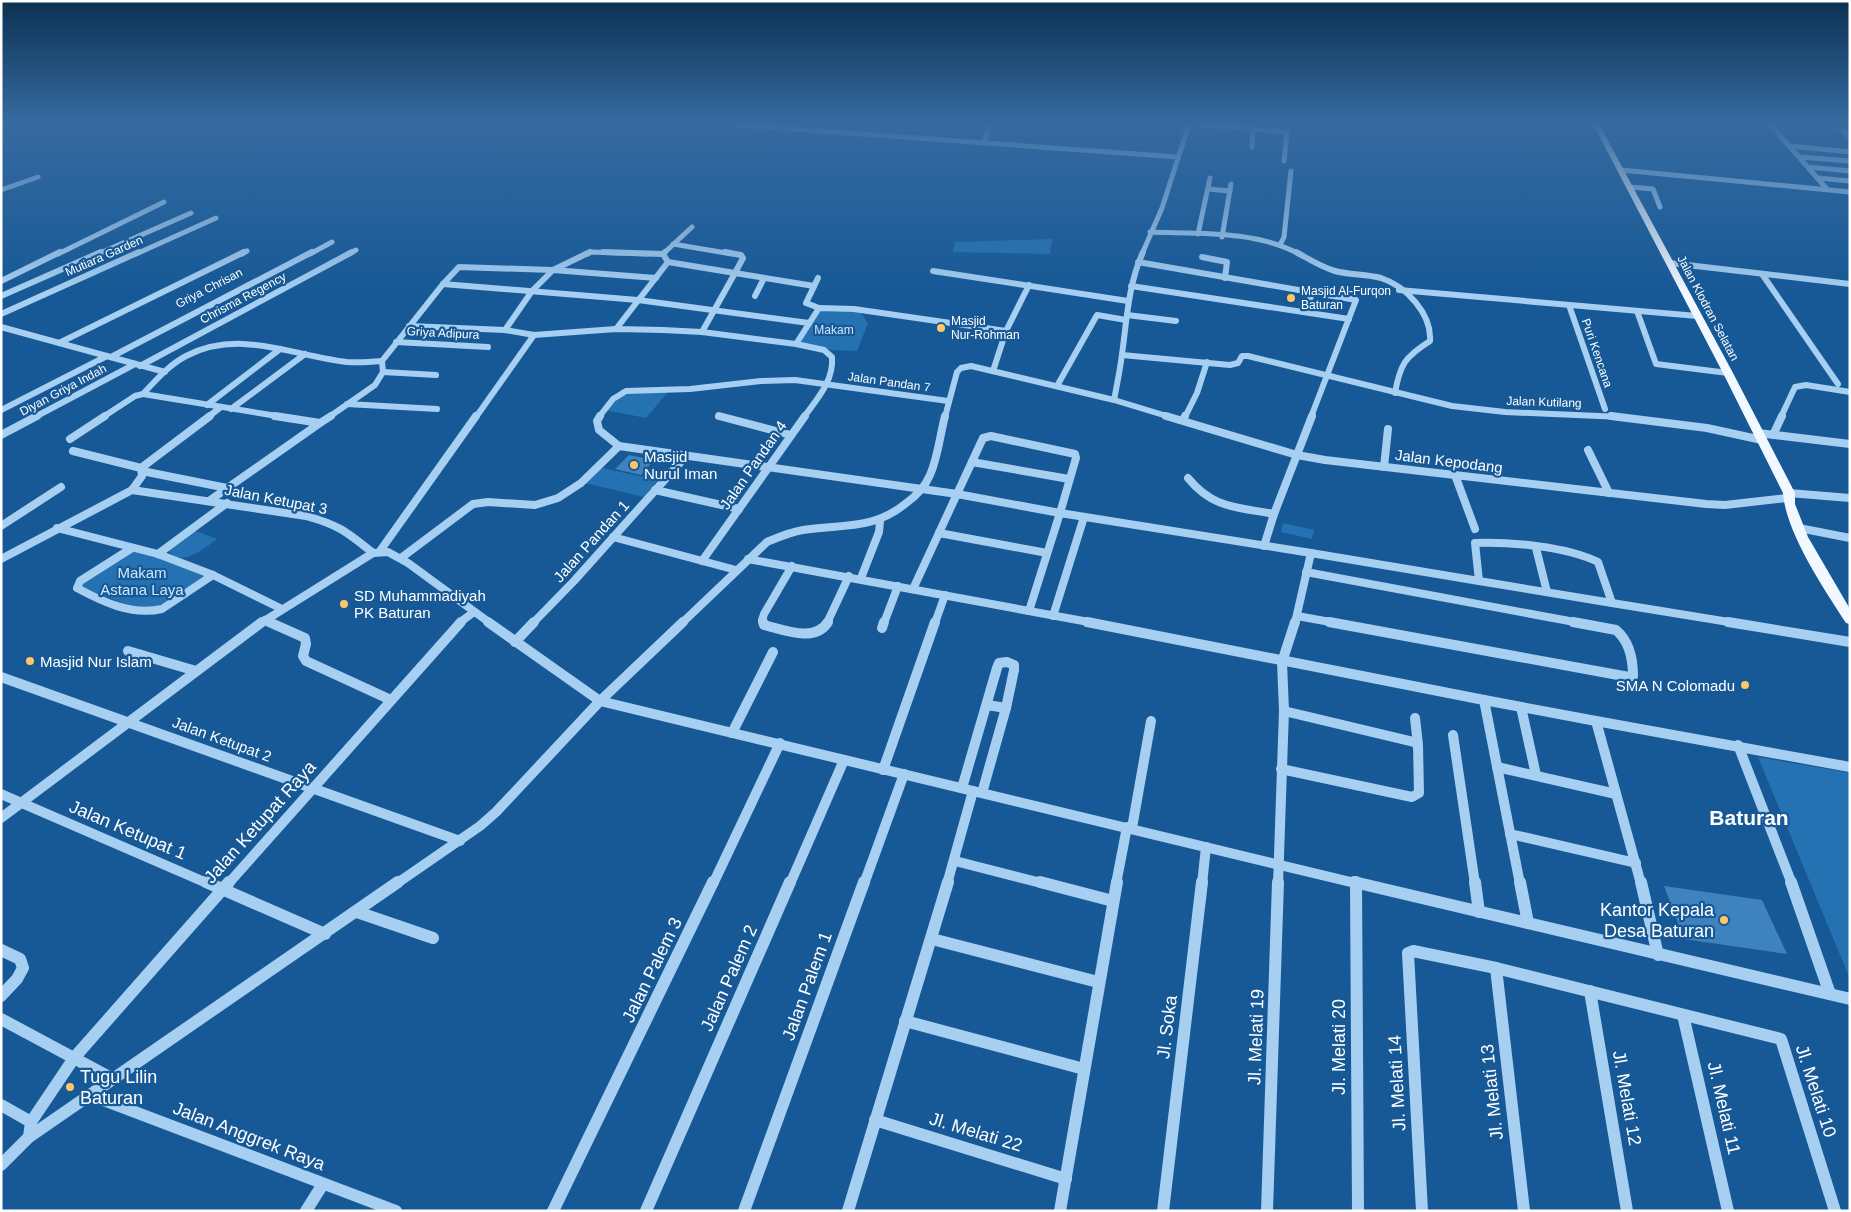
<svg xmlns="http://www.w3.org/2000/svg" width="1851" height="1212" viewBox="0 0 1851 1212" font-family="Helvetica,sans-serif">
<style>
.green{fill:#2572b3}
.building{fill:#3e83be}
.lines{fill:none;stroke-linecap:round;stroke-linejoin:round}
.minor-far4{stroke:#a7cff1;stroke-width:5}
.minor-far3{stroke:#a7cff1;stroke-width:6}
.minor-far2{stroke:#a7cff1;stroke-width:8}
.minor-far1{stroke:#a7cff1;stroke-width:10}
.minor{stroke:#a7cff1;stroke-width:12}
.major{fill:#f2f8ff;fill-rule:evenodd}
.poi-dot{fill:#ffc668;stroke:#165996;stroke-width:2}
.labels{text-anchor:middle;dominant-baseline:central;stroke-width:4.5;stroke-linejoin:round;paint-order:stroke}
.far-street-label{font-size:12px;fill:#fff;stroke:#165996}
.far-poi-label{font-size:12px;fill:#fff;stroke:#165996;text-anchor:start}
.far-park-label{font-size:12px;fill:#cfe7fc;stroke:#165996}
.poi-label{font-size:15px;fill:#fff;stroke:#165996;text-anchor:start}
.street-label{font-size:15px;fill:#fff;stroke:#165996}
.park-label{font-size:15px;fill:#cfe7fc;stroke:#165996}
.near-street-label{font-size:18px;fill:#fff;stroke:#165996}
.near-poi-label{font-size:18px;fill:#fff;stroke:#165996;text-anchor:end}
.near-quarter-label{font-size:21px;font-weight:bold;fill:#fff;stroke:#165996}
</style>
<rect width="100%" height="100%" fill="#165996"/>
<g class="green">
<polygon points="1052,239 1050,254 953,252 955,242"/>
<polygon points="821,310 860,312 868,323 857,351 832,350 800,343"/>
<path d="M 668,392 L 646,418 L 605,410 C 622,388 642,393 668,392 Z"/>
<polygon points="602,468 658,480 644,497 581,482"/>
<polygon points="1283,523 1314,530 1312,539 1281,532"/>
<path d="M 195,531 L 217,539 C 204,548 182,568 169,551 Z"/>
<polygon points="135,550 205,574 206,578 152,610 128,605 83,588 81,584"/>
<polygon points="1758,757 1850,773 1850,979"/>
</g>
<g class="building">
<polygon points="629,455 654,460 641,475 615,469"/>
<polygon points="1664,886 1762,900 1787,954 1684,939"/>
</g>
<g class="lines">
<g class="minor-far4">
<polyline points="725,124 1178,157"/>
<polyline points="1189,124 1253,129 1252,147"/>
<polyline points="1770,124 1826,188"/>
<polyline points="1836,124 1850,137"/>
<polyline points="1253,129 1287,132 1284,161"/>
<polyline points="984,143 990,124"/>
<polyline points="1790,146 1850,152"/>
<polyline points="1800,157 1850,161"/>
<polyline points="1808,167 1850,171"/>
<polyline points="1621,170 1850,192"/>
<polyline points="1818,178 1850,181"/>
<polyline points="1629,187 1653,189 1660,207"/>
<polyline points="1208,189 1230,191"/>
<polyline points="1,190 38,177"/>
<path d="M 1150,232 C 1198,234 1255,230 1299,254"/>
<polyline points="1198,234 1210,178"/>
<polyline points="1222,237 1231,184"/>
<polyline points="673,244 732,254"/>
<polyline points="1280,245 1284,237 1291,171"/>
<polyline points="58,254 164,202"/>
<polyline points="98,254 191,213"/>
<polyline points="136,254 216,218"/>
<polyline points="242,254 247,251"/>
<polyline points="310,254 332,242"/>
<polyline points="349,254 356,250"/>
<polyline points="588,254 591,252 648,254"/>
<polyline points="663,254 692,227"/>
<polyline points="1142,254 1162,208 1189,124"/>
</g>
<g class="minor-far3">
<polyline points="603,252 663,254 665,252"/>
<path d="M 1296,252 C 1309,259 1321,267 1335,271 C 1350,275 1366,274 1381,278 C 1406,286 1432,314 1430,341 C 1405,357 1400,364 1395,393"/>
<polyline points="663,254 668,262 735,273 743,258 741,255 725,252"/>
<polyline points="1202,257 1227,262 1225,278"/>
<polyline points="1138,262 1356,300 1311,417"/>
<polyline points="1670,263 1850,284"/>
<polyline points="933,271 1128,301"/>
<polyline points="1762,274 1838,384"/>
<polyline points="818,278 806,303 819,308"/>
<polyline points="1,281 60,252"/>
<polyline points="443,284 638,300 809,323"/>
<polyline points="1131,286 1349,319"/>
<polyline points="1399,290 1697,316"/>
<polyline points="1,296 101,252"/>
<polyline points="755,296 764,278"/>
<polyline points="1569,305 1605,409"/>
<polyline points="1637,311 1656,364 1728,373"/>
<polyline points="1304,312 1313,292"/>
<polyline points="1,314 139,252"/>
<polyline points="1127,315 1176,321"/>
<polyline points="409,326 505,330 534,335 616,329 663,330 702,332 796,344"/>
<polyline points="1,327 165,372"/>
<polyline points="616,329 668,262"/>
<polyline points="505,330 532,291 553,270 656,278"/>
<polyline points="702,332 735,273 814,286"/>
<polyline points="396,342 488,347"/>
<polyline points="59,343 244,252"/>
<polyline points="1122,355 1230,365 1238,363 1242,356 1248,356 1452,406 1505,412 1622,417"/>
<polyline points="111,357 312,252"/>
<polyline points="140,366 352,252"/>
<polyline points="993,371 1006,331 1029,285"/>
<polyline points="383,372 436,375"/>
<polyline points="1057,386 1097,315 1126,320"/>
<path d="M 1114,400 C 1117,385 1120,370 1122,354 C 1127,319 1128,285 1143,252"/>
<polyline points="347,404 437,409"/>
<polyline points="207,405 280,349"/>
<polyline points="231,409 305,354"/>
<polyline points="1,410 107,356"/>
<polyline points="719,416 722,417"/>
<polyline points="35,417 135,364"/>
<polyline points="103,417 135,396 143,394"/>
<polyline points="208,417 221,407"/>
<path d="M 283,417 L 143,394 C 156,380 169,365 186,356 C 239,328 293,356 347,362 C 359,363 371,362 382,361 L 443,284 L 459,267 L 553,270 L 590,252"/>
<polyline points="329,417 375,385 383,372 382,361"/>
<polyline points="476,417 534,335"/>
<polyline points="599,417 613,399 626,391 690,389 761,381 795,380 948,401"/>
<path d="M 804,417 C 817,399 834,381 832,357 L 824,350 L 796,344 L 819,308 L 854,309 L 1006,331"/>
<polyline points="945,417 957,372 961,368 971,366 1114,400 1170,417"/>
<polyline points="1185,417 1197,393 1207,362"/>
<polyline points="1781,417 1795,387 1806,385 1850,392"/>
</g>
<g class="minor-far2">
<polyline points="600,416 597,421 599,430 619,446 957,494"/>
<polyline points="719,416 791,435"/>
<polyline points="1166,416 1297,455 1325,460 1706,504 1725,505 1787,498"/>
<polyline points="1611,416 1707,428 1762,440"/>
<polyline points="1183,420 1185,416"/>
<polyline points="320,423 331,416"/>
<polyline points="1758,433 1850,444"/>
<polyline points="1,435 37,416"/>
<polyline points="1773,435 1782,416"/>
<polygon points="991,436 1075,454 1076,458 1060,513 957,494 983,438"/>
<polyline points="70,439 105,416"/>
<polyline points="1588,450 1609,493"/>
<polyline points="972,462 1069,479"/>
<polyline points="1384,467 1388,429"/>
<polyline points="141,468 210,416"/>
<polyline points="142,471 227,488"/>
<polyline points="1455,475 1475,529"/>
<path d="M 1188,478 C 1213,509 1238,507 1274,514"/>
<path d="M 132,490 L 306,516 C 339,525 347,532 373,553 L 388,552 L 408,563 L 490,623"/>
<polyline points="655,490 739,509"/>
<polyline points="1789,493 1850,498"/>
<polyline points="209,501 320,423 275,416"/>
<polyline points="1,526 61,487"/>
<polyline points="57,528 158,554 213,575 282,609"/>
<polyline points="1799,528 1850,538"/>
<polyline points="939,533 1047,553"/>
<polyline points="613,537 736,570"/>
<path d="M 1475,543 C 1511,542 1565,546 1598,562 L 1612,603 L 1479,581 Z"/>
<polyline points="1264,546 1274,514 1312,416"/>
<path d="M 132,548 L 80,581 L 77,588 C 103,602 132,616 162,609 L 213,575"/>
<polyline points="1536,548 1547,592"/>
<polyline points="380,551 476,416"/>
<polyline points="1311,553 1479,581"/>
<polyline points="158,554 227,503"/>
<polyline points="401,558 473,504 488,502 535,505 558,498 581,483 619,446"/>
<polyline points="1,559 132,490 142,476 141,468 73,451"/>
<polyline points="748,559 1094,623"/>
<polyline points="702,561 805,416"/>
<polyline points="1306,572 1580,623"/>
<polyline points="861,578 879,532 880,521"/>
<polyline points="913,589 957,494"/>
<polyline points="1612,603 1735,623"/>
<polyline points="1029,611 1060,513 1311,553 1295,623"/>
<polyline points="1053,616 1084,517"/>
<polyline points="1297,616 1336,623"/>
<polyline points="265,620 272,623"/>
<polyline points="261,623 373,553"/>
<polyline points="459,623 474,612"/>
<polyline points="533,623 574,581 686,456"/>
<path d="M 682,623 L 767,542 C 779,537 790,532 803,530 C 842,524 873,530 905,504 C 915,497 925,487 930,475 C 938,457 940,435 945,416"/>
<polyline points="763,623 762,620 764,614 792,566"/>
<polyline points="827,623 849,576"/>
<polyline points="884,623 898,586"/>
<polyline points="935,623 945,595"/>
</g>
<g class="minor-far1">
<polyline points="269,622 305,638 306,644 303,656 306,661 391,700"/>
<polyline points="488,622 600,701 1359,884"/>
<path d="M 763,622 L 764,625 C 784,630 815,643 828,622"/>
<polyline points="1087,622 1484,700 1520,884"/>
<path d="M 1329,622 L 1629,677 L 1633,676 C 1633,659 1629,641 1616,630 L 1573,622"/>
<polyline points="1728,622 1850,642"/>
<polyline points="882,628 884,622"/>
<polyline points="515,642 534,622"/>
<polyline points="128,651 196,671"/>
<polyline points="1,677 460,841"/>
<polyline points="1484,700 1596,721 1641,884"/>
<polyline points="987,705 1006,708"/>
<polyline points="1521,707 1536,775"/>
<polyline points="1415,718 1418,745"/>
<polyline points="1596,721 1850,767"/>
<polyline points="732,733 773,652"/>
<polyline points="1453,735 1475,884"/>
<polyline points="1738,745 1792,884"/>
<polyline points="1497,767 1616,794"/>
<polyline points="1281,769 1412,797 1419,793 1418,745 1414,742 1284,711"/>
<polyline points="883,770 935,622"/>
<polyline points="962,788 997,668 999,663 1007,662 1014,665 1014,670 1006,708 982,793"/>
<polyline points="1,794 209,884"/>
<polyline points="1,818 262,622"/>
<polyline points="1132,828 1151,721"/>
<polyline points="1510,834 1636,863"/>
<polyline points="955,861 1045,884"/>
<polyline points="228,884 461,622"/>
<polyline points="396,884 480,826 496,812 600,701 683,622"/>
<polyline points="713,884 780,743"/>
<polyline points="790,884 844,760"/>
<polyline points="864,884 904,774"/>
<polyline points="947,884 973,791"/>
<polyline points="1116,884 1127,827"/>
<polyline points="1202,884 1206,847"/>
<polyline points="1278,884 1284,711 1282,662 1295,622"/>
</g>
<g class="minor">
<polyline points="206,882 325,934"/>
<polyline points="1040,882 1113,901"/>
<polyline points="1354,882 1850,999"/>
<polyline points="1356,882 1358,1211"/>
<polyline points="1475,882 1479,912"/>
<polyline points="1520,882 1528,923"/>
<polyline points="1641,882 1658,955"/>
<polyline points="1791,882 1830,994"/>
<polyline points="357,912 433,938"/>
<polyline points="932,939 1098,982"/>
<polyline points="1,950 20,959 23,968 17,979 1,996"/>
<polyline points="1496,968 1524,1211"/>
<polyline points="1590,991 1627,1211"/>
<polyline points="1683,1015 1728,1211"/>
<polyline points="1,1019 113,1079"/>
<polyline points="905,1021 1084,1069"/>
<polyline points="90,1095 396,1211"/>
<polyline points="1,1105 31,1122"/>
<polyline points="875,1120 1066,1179"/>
<polyline points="29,1137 31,1122 74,1058 229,882"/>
<polyline points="1,1165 29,1137 398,882"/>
<polyline points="306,1211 323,1184"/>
<polyline points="553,1211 713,882"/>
<polyline points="646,1211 790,882"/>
<polyline points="744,1211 864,882"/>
<polyline points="848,1211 948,882"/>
<polyline points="1060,1211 1117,882"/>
<polyline points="1163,1211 1202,882"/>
<polyline points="1267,1211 1278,882"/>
<polyline points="1422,1211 1408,953 1413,951 1496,968 1781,1039 1835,1211"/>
</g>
<path class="major" d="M 1593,124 L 1599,124 L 1733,373 L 1795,493 L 1795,504 L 1808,537 L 1850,609 L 1850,624 L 1846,623 C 1824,589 1786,533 1783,493 L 1723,373 Z"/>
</g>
<linearGradient id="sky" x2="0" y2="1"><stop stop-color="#0c3152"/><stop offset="0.42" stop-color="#366aa0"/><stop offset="1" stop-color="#366aa0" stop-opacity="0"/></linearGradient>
<rect width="1851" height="293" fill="url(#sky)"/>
<g class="poi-dot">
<circle cx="1291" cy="298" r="5"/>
<circle cx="941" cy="328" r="5"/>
<circle cx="634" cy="465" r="5"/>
<circle cx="344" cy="604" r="5"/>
<circle cx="30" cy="661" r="5"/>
<circle cx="1745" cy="685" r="5"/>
<circle cx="1724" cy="920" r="5"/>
<circle cx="70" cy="1087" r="5"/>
</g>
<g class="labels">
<g class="far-street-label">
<text transform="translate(104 256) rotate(-24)">Mutiara Garden</text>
<text transform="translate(209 288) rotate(-27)">Griya Chrisan</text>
<text transform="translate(243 298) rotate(-28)">Chrisma Regency</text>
<text transform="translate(1708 308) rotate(62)">Jalan Klodran Selatan</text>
<text transform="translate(443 333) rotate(3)">Griya Adipura</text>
<text transform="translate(1597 353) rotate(71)">Puri Kencana</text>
<text transform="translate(889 382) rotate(8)">Jalan Pandan 7</text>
<text transform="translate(63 390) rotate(-28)">Diyan Griya Indah</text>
<text transform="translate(1544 402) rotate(2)">Jalan Kutilang</text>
</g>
<g class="far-poi-label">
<text x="1301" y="291">Masjid Al-Furqon<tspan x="1301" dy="14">Baturan</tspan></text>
<text x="951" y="321">Masjid<tspan x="951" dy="14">Nur-Rohman</tspan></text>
</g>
<g class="far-park-label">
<text x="834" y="330">Makam</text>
</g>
<g class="poi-label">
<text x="644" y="456">Masjid<tspan x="644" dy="17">Nurul Iman</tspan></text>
<text x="354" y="595">SD Muhammadiyah<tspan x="354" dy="17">PK Baturan</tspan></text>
<text x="40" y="661">Masjid Nur Islam</text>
<text x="1735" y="685" text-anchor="end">SMA N Colomadu</text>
</g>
<g class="street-label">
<text transform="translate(1449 461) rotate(7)">Jalan Kepodang</text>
<text transform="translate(753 465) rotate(-55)">Jalan Pandan 4</text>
<text transform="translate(276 499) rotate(11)">Jalan Ketupat 3</text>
<text transform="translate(591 541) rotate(-48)">Jalan Pandan 1</text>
<text transform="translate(222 739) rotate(20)">Jalan Ketupat 2</text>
</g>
<g class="park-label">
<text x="142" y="572">Makam<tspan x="142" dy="17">Astana Laya</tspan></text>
</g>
<g class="near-street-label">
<text transform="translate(260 822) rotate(-48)">Jalan Ketupat Raya</text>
<text transform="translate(128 830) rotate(23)">Jalan Ketupat 1</text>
<text transform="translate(652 970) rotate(-64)">Jalan Palem 3</text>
<text transform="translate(729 978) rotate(-66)">Jalan Palem 2</text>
<text transform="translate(807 986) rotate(-70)">Jalan Palem 1</text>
<text transform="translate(1167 1027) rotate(-83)">Jl. Soka</text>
<text transform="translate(1256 1037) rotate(-88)">Jl. Melati 19</text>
<text transform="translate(1339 1047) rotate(-90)">Jl. Melati 20</text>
<text transform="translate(1397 1083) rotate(-93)">Jl. Melati 14</text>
<text transform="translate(1816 1091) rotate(72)">Jl. Melati 10</text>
<text transform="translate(1492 1092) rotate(-96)">Jl. Melati 13</text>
<text transform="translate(1627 1098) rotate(80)">Jl. Melati 12</text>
<text transform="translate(1724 1108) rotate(77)">Jl. Melati 11</text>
<text transform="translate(976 1132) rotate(17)">Jl. Melati 22</text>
<text transform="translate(249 1136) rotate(21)">Jalan Anggrek Raya</text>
</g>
<g class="near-poi-label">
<text x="1714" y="910">Kantor Kepala<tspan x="1714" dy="21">Desa Baturan</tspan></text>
<text x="80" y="1077" text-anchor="start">Tugu Lilin<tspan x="80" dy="21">Baturan</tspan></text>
</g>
<g class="near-quarter-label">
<text x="1749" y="817">Baturan</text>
</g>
</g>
<rect width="1851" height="1212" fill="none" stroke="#ffffff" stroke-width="5"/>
</svg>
